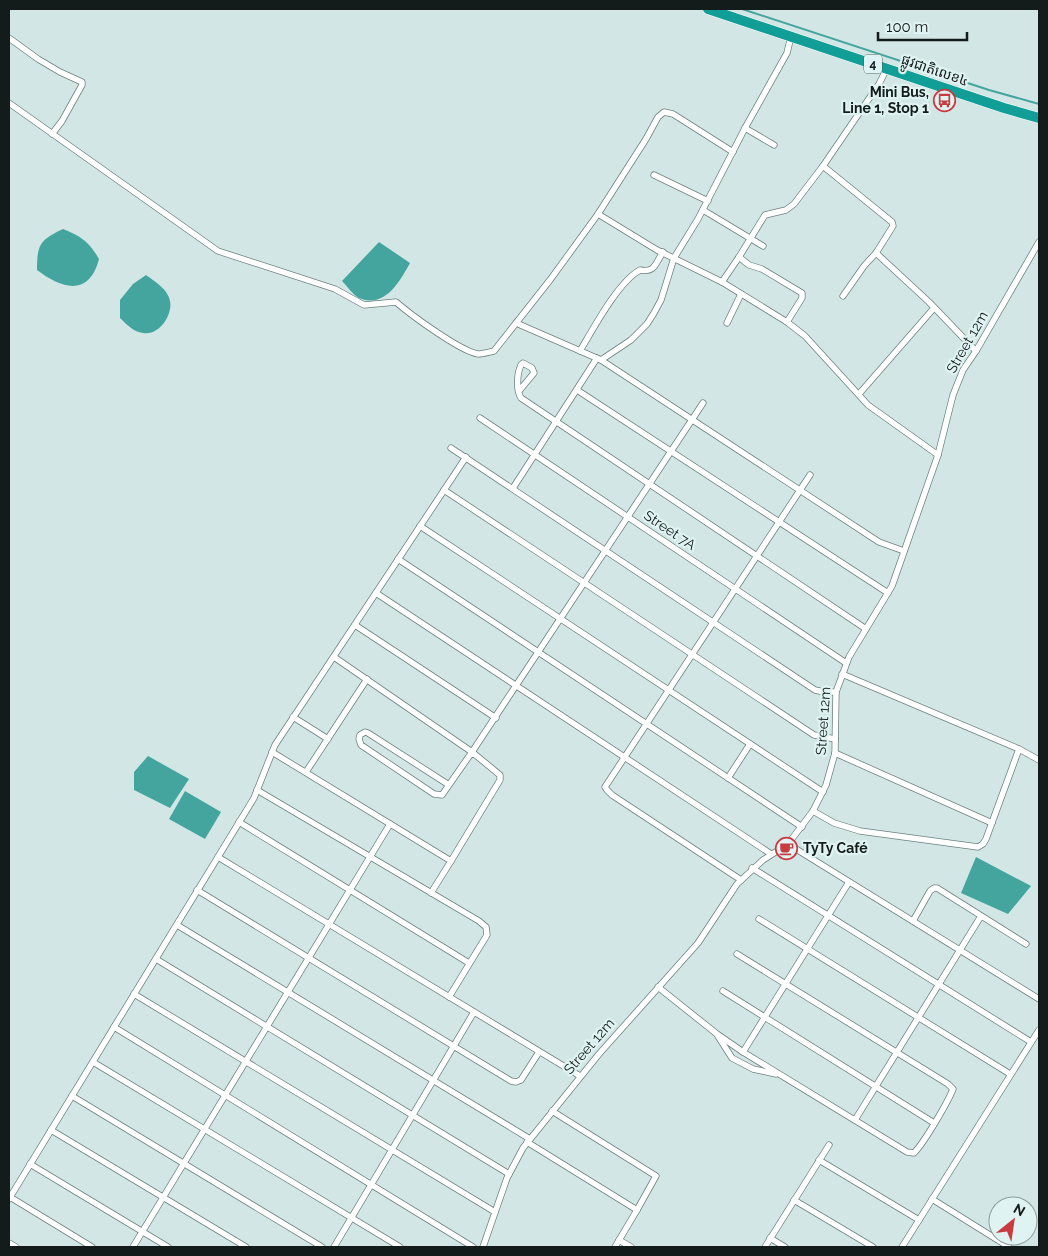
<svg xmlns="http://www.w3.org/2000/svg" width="1048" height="1256" viewBox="0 0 1048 1256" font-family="Raleway,'Noto Sans Khmer',sans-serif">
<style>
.water{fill:#43a59e}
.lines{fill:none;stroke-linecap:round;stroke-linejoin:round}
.stream{stroke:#43a59e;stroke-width:2}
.street-casing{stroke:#6d807e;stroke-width:7}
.highway-casing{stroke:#fff;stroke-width:11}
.street{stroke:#fff;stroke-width:5.5}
.highway{stroke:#119e97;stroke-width:10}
.labels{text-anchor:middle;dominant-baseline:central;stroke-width:4.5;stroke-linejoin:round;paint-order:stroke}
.shield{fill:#dff4f2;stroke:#515c5c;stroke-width:1}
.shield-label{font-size:12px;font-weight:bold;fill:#141b1b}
.street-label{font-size:14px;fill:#141b1b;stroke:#dff4f2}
.poi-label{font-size:14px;font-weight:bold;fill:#141b1b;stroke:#dff4f2;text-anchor:end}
</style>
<rect width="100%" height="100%" fill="#d2e7e5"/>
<g class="water">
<path d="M 63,229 C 81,236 89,242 99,259 C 89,297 62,289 37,270 C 37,244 40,240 63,229 Z"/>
<path d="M 379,242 L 410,263 C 400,281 385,309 359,298 C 353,295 347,286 342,281 Z"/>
<path d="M 146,275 C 154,281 168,289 170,301 C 173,315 159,336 143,333 C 134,332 127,325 120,318 L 120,300 L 133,284 Z"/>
<polygon points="148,756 189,779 170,808 134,790 134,772"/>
<polygon points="185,791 221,812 205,839 169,819"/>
<polygon points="976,857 1031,886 1008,914 961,893"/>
</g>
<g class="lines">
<polyline class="stream" points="742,9 989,90 1039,104"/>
<defs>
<g id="street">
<polyline points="9,38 38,59 60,72 82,82 82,85 62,121 52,134"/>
<path d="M 9,103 L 218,251 L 335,289 L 364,305 L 396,302 C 411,315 460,351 478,354 C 483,354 489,352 494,351 L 550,280 L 598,214 L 646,139 L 658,117 L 664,112 L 673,114 L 733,152"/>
<polyline points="745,128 774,145"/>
<polyline points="823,166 892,222 893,226 876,253 864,266 843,296"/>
<polyline points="654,175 708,201"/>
<polyline points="703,210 763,246"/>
<polyline points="598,214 657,250 722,282 787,322 805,336 868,405 938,455"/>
<polyline points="876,253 929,302 976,351"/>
<polyline points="722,282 739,257"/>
<polyline points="787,322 802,298 802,293 762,269 749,265 739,257 765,215 786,210 794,204 823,166 879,84 887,68"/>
<polyline points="516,323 601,360 631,340 647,324 654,313 661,300 674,258 698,219 745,128 787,53 791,36"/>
<polyline points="727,323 741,294"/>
<path d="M 580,351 C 593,329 618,282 640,270 C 655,273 655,264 663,252"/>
<polyline points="601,360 879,542 904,551"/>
<polyline points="577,390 888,593"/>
<path d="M 519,391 L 534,373 L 532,368 L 523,363 L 521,365 C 517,373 516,390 521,398 L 866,629"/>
<polyline points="859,394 934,308"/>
<polyline points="480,418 846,663"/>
<polyline points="451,448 815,690 824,692 836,692"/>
<polyline points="513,488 597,358"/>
<polyline points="444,490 814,735 835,739"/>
<polyline points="420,526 823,792"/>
<polyline points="398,559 802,827"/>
<polyline points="376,593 771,854"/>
<polyline points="355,625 496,718"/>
<polyline points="334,657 472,752 703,403"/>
<polyline points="842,674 1019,749 1039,760"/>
<polyline points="293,717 328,739"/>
<polyline points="272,752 451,861 431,893"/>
<polyline points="835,753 992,823"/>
<polyline points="306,772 367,679"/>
<polyline points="728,778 750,744"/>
<polyline points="449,785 368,733 365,732 360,735 359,739 361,745 434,794 442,795 472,752 500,775 500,780 451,861"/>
<polyline points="257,790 479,921 486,927 487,935 449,997"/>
<polyline points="813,811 834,823 860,831 978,847 983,844 986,839 1019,749"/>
<polyline points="239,822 469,963"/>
<polyline points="788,844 1039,999"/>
<polyline points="218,857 580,1076"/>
<polyline points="752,868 1031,1042"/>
<polyline points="741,880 612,795 607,790 605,787 810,475"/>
<polyline points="197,890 511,1081 516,1082 521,1080 539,1052"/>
<polyline points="759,919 1010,1074"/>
<polyline points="913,921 930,891 934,888 937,888 1026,944"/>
<polyline points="177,925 530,1139"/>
<polyline points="156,959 509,1174"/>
<path d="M 658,987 L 717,1034 L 743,1052 L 907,1152 L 914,1153 C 924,1143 948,1102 953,1089 L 948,1084 L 737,954"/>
<polyline points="723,991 934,1123"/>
<polyline points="134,994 495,1212"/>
<polyline points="114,1027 473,1247"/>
<polyline points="718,1036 732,1058 753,1069 776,1074"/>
<polyline points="743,1052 849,882"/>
<polyline points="93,1062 400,1247"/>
<polyline points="72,1096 322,1247"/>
<polyline points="552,1111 656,1176 637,1210"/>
<polyline points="855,1120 981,916"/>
<polyline points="51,1130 246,1247"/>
<polyline points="527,1142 637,1210 615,1247"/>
<polyline points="819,1160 919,1220"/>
<polyline points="30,1164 168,1247"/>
<polyline points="10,1197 92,1247"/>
<polyline points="9,1199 254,798 275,745 466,457"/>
<polyline points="932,1199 1009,1247"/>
<polyline points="794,1200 873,1247"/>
<polyline points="770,1238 785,1247"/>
<polyline points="619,1240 631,1247"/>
<polyline points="9,1243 16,1247"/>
<polyline points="133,1247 390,824"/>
<polyline points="334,1247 474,1012"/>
<polyline points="483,1247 507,1178 523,1148 599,1054 698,943 737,884 763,860 788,844 813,811 826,785 835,753 836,692 849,657 892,586 938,455 953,395 963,370 976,351 1039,242"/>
<polyline points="765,1247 829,1145"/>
<polyline points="902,1247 1039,1030"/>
</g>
<polyline id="highway" points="708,9 1004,108 1039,118"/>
</defs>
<use href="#street" class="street-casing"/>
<use href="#highway" class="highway-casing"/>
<use href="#street" class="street"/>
<use href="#highway" class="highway"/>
</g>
<defs>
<symbol id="bus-ring" viewBox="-11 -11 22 22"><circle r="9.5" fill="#dff4f2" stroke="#c93a41" stroke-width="1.5"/><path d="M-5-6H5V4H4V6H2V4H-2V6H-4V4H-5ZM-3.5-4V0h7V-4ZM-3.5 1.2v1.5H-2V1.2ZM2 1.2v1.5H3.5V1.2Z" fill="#c93a41"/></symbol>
<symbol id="cafe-ring" viewBox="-11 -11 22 22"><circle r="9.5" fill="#dff4f2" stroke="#c93a41" stroke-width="1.5"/><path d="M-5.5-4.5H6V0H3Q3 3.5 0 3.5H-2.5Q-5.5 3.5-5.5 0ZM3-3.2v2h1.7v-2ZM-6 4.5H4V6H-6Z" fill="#c93a41"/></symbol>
</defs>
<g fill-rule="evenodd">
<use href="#bus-ring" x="932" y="88" width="25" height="25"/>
<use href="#cafe-ring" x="774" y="836" width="25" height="25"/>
</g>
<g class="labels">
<rect class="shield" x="864" y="54.5" width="18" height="19" rx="4"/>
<g class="shield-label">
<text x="873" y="64">4</text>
</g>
<g class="street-label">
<text transform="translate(935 70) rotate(19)">ផ្លូវជាតិលេខ៤</text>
<text transform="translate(967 342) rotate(-60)">Street 12m</text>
<text transform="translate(670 530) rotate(34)">Street 7A</text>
<text transform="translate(823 721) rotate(-86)">Street 12m</text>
<text transform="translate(589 1046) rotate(-49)">Street 12m</text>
</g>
<g class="poi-label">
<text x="929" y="92">Mini Bus,<tspan x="929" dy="16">Line 1, Stop 1</tspan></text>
<text x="803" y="848" text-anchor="start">TyTy Café</text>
</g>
</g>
<rect width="1048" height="1256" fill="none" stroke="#141b1b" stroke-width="20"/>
<g transform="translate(1013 1221) rotate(30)"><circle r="24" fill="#dff4f2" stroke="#8e9d9c"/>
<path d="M0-4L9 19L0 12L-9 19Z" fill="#c93a41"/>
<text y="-8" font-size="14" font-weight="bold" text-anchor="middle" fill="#141b1b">N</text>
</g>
<path d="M878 32v8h89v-8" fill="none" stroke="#141b1b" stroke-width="2.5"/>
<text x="886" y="32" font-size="15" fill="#141b1b" stroke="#dff4f2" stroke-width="4" paint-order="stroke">100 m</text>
</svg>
